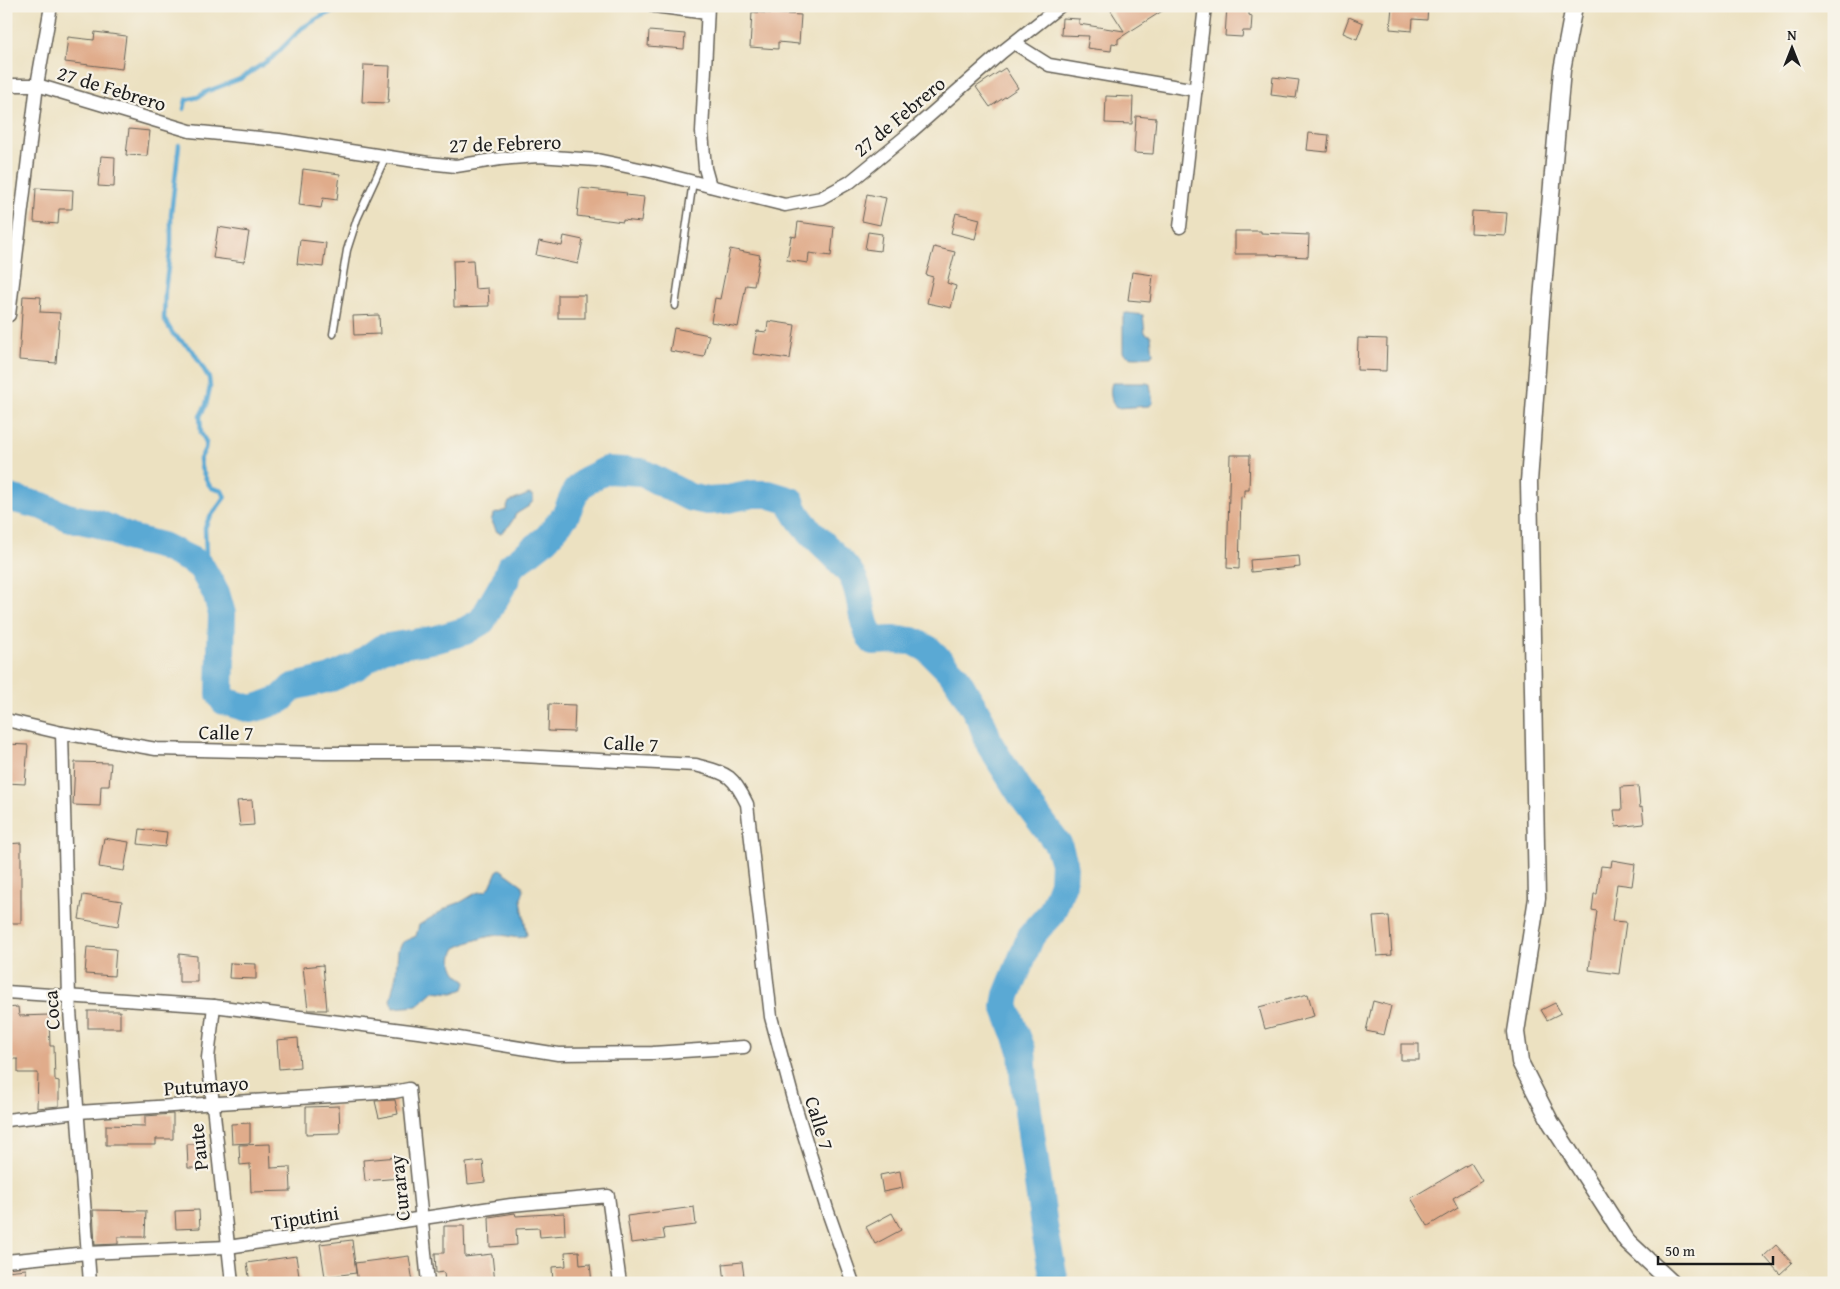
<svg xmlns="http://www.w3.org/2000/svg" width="1840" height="1289" viewBox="0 0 1840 1289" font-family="'Gentium Book Plus',serif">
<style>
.water{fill:#5aa9d4;stroke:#3b6278}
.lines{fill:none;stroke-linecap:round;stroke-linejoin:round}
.stream{stroke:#5aa9d4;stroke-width:4.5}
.river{stroke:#5aa9d4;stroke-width:28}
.building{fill:#e0ac8b}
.service-casing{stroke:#656156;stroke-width:9}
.minor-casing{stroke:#656156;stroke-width:15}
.tertiary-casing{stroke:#656156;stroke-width:19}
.service{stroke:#fff;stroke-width:6}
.minor{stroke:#fff;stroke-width:12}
.tertiary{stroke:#fff;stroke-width:16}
.labels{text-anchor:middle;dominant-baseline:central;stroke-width:4.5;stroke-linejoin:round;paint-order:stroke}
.street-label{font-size:20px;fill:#1c1c1c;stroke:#f7f3e8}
</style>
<rect width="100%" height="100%" fill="#f7f3e8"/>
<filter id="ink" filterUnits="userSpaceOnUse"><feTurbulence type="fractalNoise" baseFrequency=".02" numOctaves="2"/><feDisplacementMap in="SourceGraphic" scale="10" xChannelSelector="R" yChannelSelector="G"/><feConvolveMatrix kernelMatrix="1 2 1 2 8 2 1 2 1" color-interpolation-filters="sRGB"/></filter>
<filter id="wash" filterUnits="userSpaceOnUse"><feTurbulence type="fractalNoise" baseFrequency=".0096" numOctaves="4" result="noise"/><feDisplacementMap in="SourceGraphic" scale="20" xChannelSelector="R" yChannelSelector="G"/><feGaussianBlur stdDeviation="1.12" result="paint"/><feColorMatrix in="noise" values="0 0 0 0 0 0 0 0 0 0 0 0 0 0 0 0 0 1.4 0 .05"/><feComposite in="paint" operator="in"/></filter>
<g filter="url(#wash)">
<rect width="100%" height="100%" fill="#ece1c1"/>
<g class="water">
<path d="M 1127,313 L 1143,315 L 1145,333 L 1151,336 L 1153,354 L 1151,356 C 1142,356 1129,360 1123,352 L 1123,317 L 1124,314 Z"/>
<path d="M 1112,383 L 1146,383 L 1150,384 L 1153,403 L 1149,406 L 1116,408 C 1111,402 1109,391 1112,383 Z"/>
<polygon points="529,494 533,496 533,501 529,506 516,514 510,525 501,533 497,532 491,520 494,514 506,510 509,502"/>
<path d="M 500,869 L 522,885 L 524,890 L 521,899 L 527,935 C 519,941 509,935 499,935 C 485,936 469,942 456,948 C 449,959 452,975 465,979 L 466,983 L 464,989 L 453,993 L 434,991 L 417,1006 L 393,1008 L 390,1000 L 396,975 L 398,950 L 403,942 L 416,936 L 419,925 L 450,906 L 461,902 L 476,893 L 486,891 L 490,887 L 497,871 Z"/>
</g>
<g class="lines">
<g class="stream">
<polyline points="184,109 186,100 198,97 208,91 240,79 272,58 302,28 322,16 349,6"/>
<polyline points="179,145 171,214 171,245 165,290 164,319 173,334 193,351 209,378 210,387 206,405 200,416 201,433 206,442 205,449 200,459 201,468 209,485 212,488 222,491 225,497 208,520 205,528 206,554 193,561"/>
</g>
<path class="river" d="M 6,497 L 42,506 L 67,517 L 99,524 L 130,538 L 162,546 L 193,561 L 201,567 L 216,593 L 222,614 L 220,694 L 224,701 L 251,709 L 262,706 L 281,699 L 293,687 L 331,678 L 357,666 L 382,648 L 437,639 L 465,631 L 482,621 L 505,581 L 510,567 L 547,538 L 565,516 L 576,491 L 587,480 L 607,470 L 641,472 L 689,497 L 707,501 L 723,500 L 753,494 L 768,494 L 791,501 C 798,529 837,551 852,576 C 863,594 859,621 873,641 L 893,640 L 913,641 L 928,649 L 956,677 L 981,720 L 990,745 L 1022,796 L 1058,844 L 1064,863 L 1063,883 L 1052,912 L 1031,936 L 1007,995 L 1005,1006 L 1022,1050 L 1024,1082 L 1031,1133 L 1044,1226 L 1055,1283"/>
</g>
<g id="blocks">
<g class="building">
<polygon points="1108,6 1170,6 1118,39 1118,44 1112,43 1111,51 1087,48 1089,36 1061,35 1062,18 1079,19 1079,24 1124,31"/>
<polygon points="1227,6 1249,6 1249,15 1252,16 1251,31 1243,31 1242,37 1225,36"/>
<polygon points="1392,6 1428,6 1427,20 1413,19 1412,31 1390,29"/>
<polygon points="752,12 801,15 799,44 778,42 778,49 750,47"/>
<polygon points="1349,17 1363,23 1357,39 1343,33"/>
<polygon points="649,31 685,34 684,49 648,46"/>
<polygon points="95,32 126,36 122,69 65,62 68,37 94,40"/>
<polygon points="364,65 390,66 388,103 362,102"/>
<polygon points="1005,68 1018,88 990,107 976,87"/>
<polygon points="1273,77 1299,80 1296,98 1271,95"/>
<polygon points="1106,96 1133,97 1132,124 1105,123"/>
<polygon points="1136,116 1156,118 1153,154 1134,153"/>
<polygon points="129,129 150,131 147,156 126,155"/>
<polygon points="1309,133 1329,135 1327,152 1307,150"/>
<polygon points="101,156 115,157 114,187 98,186"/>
<polygon points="303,169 340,174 337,200 323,198 321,208 299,205"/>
<polygon points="36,188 73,190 72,209 59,209 58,224 34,222"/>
<polygon points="580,188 627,193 626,195 644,197 641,222 623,220 623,222 577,216"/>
<polygon points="867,194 886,198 880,225 862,221"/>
<polygon points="1472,211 1507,213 1505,235 1471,233"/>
<polygon points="956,213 980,219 975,239 951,233"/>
<polygon points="798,222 834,227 831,256 809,253 808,263 787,260 791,236 796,237"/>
<polygon points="218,227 249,232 244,262 213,258"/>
<polygon points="1235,231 1261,231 1261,233 1309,235 1308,257 1270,255 1270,254 1235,254"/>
<polygon points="868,232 882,234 880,251 865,249"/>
<polygon points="564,236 583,240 578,264 536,255 539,241 562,246"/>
<polygon points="300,240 326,243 323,267 297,264"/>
<polygon points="934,247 955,252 947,283 956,286 951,308 927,303 933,277 926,275"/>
<polygon points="730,249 760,255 754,286 746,285 738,327 711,322 715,298 720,299"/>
<polygon points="473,260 475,289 488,288 489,306 454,307 453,261"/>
<polygon points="1132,272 1153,275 1150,302 1128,300"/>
<rect x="558" y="295" width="27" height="23"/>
<polygon points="23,296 41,297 40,312 60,313 56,363 19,360"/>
<polygon points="379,315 380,334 354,335 353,316"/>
<polygon points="768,321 795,325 790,359 753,354 757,331 767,332"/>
<polygon points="674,328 709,335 704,357 670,351"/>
<polygon points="1358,338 1387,339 1386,371 1357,370"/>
<polygon points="1230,455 1250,455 1249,490 1244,490 1244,497 1241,496 1239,569 1227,568"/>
<polygon points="1299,556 1300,567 1251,572 1250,560"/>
<polygon points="549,704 575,705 574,732 548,731"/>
<polygon points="6,744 28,745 25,784 6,783"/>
<polygon points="75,762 111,763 109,786 101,786 100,806 73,805"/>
<polygon points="1638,786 1640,808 1642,807 1644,824 1616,827 1614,810 1622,810 1621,787"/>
<polygon points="252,800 254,825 240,826 237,801"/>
<polygon points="140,829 167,832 165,847 138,844"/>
<polygon points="104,838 129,842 124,871 99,867"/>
<polygon points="21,843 21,923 6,923 6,844"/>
<polygon points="1612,860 1635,864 1632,886 1617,884 1612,921 1626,922 1619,974 1589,970 1597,911 1592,910 1594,894 1597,894 1601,866 1611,867"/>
<polygon points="83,895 122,901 118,926 79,919"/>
<polygon points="1389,916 1392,955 1377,956 1373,917"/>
<polygon points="87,947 116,949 114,976 85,974"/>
<polygon points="179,954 197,956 197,982 179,982"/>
<polygon points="230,963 256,964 256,979 229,978"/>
<polygon points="323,965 327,1010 308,1010 303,967"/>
<polygon points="1308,994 1314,1016 1265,1029 1259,1007"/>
<polygon points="1373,1001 1391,1006 1384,1035 1366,1031"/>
<polygon points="1555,1003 1561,1013 1547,1020 1541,1010"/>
<polygon points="18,1007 19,1016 49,1015 50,1046 54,1046 55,1080 59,1081 59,1106 37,1108 38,1073 18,1073 18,1059 6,1059 6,1008"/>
<rect x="88" y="1011" width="32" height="17"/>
<polygon points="298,1038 300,1067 279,1069 277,1040"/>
<rect x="1401" y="1044" width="18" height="16"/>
<polygon points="395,1100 398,1114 379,1118 375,1101"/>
<polygon points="339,1106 340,1133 306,1134 306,1107"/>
<polygon points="173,1114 173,1139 156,1139 156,1145 106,1145 106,1125 145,1126 145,1116"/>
<polygon points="250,1123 250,1143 232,1144 231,1124"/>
<polygon points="187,1144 200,1144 201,1168 188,1168"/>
<polygon points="270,1144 271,1168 290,1167 291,1191 251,1192 250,1164 240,1165 239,1145"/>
<polygon points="398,1157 400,1178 365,1181 363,1160"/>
<polygon points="483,1161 485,1182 468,1184 466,1163"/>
<polygon points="1471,1163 1482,1181 1453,1198 1458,1208 1428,1226 1411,1198"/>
<polygon points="900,1171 903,1188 883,1192 880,1175"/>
<polygon points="694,1207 696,1225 663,1229 665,1239 631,1243 627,1216"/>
<polygon points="93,1210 146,1211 145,1237 118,1237 118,1244 95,1245"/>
<polygon points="199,1210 200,1228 176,1229 175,1211"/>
<polygon points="515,1213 516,1216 564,1213 565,1235 540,1237 539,1228 516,1229 517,1245 490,1247 489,1217"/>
<polygon points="892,1213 901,1230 875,1244 866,1227"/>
<polygon points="444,1226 464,1226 465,1257 492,1254 495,1283 445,1283 444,1272 436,1273 435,1253 444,1253"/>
<polygon points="352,1240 356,1273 325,1277 320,1244"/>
<polygon points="1776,1245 1792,1263 1780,1274 1764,1256"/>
<polygon points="579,1251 580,1265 590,1264 592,1283 553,1283 552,1267 566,1266 565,1252"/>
<polygon points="296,1256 300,1283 250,1283 247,1263"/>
<polygon points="409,1256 413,1283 358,1283 355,1263"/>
<polygon points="742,1262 745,1283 725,1283 723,1264"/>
<polygon points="26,1269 27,1283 6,1283 6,1271"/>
</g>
</g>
</g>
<g filter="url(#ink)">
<use href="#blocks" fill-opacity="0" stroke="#656156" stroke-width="1"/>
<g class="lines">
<defs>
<g id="service">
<polyline points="675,306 693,181"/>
<polyline points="333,334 347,250 357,219 386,156"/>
</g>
<g id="minor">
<polyline points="654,6 707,13"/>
<polyline points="708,6 702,132 705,168 710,186"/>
<polyline points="1014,43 1049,65 1196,90"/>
<polyline points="6,85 37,85 190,131 279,140 428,163 456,166 500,159 538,156 597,160 654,172 785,205 821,198 850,182 905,137 1002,52 1060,6"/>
<polyline points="1180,227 1205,6"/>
<polyline points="9,315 37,85 51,6"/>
<path d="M 6,720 L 62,733 L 156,749 L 324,753 L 461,753 L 696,765 C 727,774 732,773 747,804 L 771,1017 L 793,1099 L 827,1209 L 853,1283"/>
<polyline points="62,733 69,997 90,1283"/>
<polyline points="6,992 214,1006 434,1034 558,1054 653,1053 744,1047"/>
<polyline points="214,1006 208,1058 232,1283"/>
<polyline points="6,1120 78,1112 394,1092 409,1089 428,1283"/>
<polyline points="6,1261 87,1253 228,1247 511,1205 608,1196 620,1283"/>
</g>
<polyline id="tertiary" points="1574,6 1562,70 1542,299 1529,482 1537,898 1516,1032 1520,1062 1551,1123 1627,1241 1672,1283"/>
</defs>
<use href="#service" class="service-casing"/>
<use href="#minor" class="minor-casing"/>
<use href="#tertiary" class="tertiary-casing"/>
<use href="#service" class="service"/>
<use href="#minor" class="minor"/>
<use href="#tertiary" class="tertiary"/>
</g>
</g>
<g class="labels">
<g class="street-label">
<text transform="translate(112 88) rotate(17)">27 de Febrero</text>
<text transform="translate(899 116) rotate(-40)">27 de Febrero</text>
<text transform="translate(505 143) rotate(-2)">27 de Febrero</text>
<text transform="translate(226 732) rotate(1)">Calle 7</text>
<text transform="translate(631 743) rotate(3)">Calle 7</text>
<text transform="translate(51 1010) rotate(-94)">Coca</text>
<text transform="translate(206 1085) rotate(-4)">Putumayo</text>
<text transform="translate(820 1123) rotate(73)">Calle 7</text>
<text transform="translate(198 1147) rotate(-96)">Paute</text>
<text transform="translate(399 1188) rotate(-96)">Curaray</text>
<text transform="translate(305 1217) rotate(-9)">Tiputini</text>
</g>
</g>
<rect width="1840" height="1289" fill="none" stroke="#f7f3e8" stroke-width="25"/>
<g transform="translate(1792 48)" stroke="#f7f3e8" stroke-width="4" paint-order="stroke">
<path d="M0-4L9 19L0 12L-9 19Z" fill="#1c1c1c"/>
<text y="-8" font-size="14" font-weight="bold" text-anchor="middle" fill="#1c1c1c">N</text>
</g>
<path d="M1658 1256v8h115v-8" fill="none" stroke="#1c1c1c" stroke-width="2.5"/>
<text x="1665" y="1256" font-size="15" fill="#1c1c1c" stroke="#f7f3e8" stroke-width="4" paint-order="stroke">50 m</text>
</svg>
